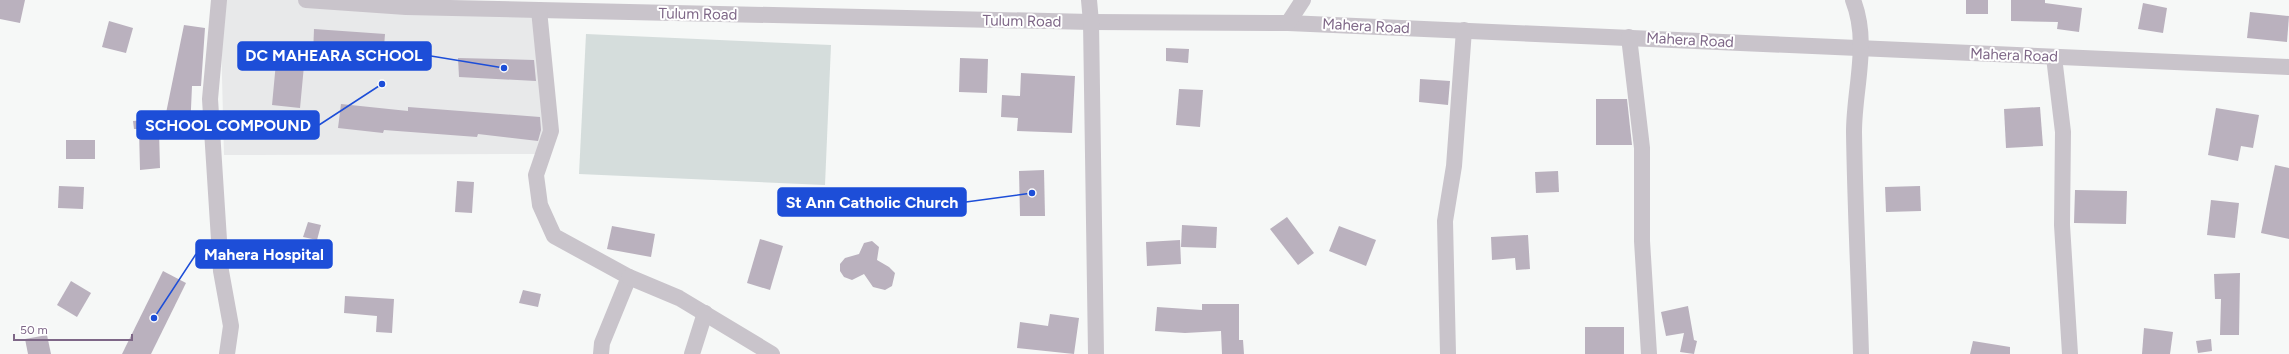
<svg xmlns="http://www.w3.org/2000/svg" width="2289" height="354" viewBox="0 0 2289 354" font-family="Figtree,sans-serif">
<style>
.built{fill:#e8e9ea}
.green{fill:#d5dddc}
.building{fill:#bab1be}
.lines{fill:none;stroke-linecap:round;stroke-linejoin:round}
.minor{stroke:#c9c4cb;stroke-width:16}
.labels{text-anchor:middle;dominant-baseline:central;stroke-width:4;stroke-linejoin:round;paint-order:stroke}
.street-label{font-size:15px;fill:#7e6787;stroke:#fff}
.leader{fill:none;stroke:#1d4ed8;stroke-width:1.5}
.callout-dot{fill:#1d4ed8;stroke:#fff;stroke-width:1.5}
.callout{fill:#1d4ed8;stroke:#1d4ed8;stroke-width:1.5}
.callout-label{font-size:16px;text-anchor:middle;font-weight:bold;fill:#fff}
</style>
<rect width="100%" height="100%" fill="#f6f8f7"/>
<polygon class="built" points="220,0 311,0 539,14 545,154 224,155"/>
<polygon class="green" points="586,34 831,45 825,185 579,174"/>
<g class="building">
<polygon points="0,0 25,0 20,23 0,19"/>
<rect x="1966" y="0" width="22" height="14"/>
<polygon points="2011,0 2045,0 2045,3 2082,8 2079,32 2057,29 2058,22 2011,21"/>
<polygon points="2143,3 2167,8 2163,33 2138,29"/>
<polygon points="2250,12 2289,16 2287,42 2247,38"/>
<polygon points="109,21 133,28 126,53 102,47"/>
<polygon points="184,25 205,28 201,86 192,86 190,131 159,130 160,168 140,170 139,129 134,129 133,121 165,118"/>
<polygon points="314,29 385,34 383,60 313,55"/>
<polygon points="1166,48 1189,49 1188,63 1166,61"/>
<polygon points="277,52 305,55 300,108 272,105"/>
<polygon points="458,58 534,60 536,81 459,77"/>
<polygon points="960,58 988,59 987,93 959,92"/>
<polygon points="1021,73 1075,76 1072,133 1017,131 1018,118 1001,117 1002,95 1020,96"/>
<polygon points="1420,79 1450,81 1448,105 1419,102"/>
<polygon points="1179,89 1203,90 1200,127 1176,125"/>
<polygon points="1596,99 1627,99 1632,145 1596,145"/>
<polygon points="341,104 408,111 408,107 540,117 541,130 538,141 478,134 477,137 384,130 383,133 338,128"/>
<polygon points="2040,107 2043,146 2006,148 2004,109"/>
<polygon points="2216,108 2259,115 2253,148 2241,146 2238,161 2208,155"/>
<rect x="66" y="140" width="29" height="19"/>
<polygon points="2275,165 2289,168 2289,239 2261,233"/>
<polygon points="1044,170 1045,216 1020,216 1019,171"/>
<polygon points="1558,171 1559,192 1536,193 1535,172"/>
<polygon points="457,181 474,182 472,213 455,212"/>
<polygon points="59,186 84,187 83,209 58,208"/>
<polygon points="1920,186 1921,211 1886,212 1885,187"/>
<polygon points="2075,190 2127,191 2126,224 2074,223"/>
<polygon points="2211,200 2239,203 2235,238 2207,235"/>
<polygon points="1287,217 1314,253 1298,265 1270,229"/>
<polygon points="308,222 321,225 317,240 303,237"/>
<polygon points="1182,225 1217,227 1216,248 1181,247"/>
<polygon points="612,226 655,234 651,257 607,249"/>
<polygon points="1339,226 1376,240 1366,266 1329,251"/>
<polygon points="1528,235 1530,269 1516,270 1515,258 1492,260 1491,237"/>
<polygon points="760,239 783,246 770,290 747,283"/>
<polygon points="1180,240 1181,264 1147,266 1146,242"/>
<polygon points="872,241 879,247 877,260 889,267 895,273 892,286 885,290 873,287 864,274 852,280 844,277 840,271 840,264 845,258 859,254 864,243"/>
<polygon points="163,271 186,283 151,354 122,354"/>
<polygon points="2240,273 2239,335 2220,335 2221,299 2215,299 2214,274"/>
<polygon points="71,281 91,293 77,317 57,305"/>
<polygon points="523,290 541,294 538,307 519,303"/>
<polygon points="345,296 394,299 392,333 376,332 377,316 344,313"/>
<polygon points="1202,304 1239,304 1239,340 1243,340 1244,354 1222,354 1221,331 1185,333 1155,331 1157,307 1202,310"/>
<polygon points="1688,306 1694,340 1697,341 1694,354 1680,352 1684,333 1666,336 1661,312"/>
<polygon points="1050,314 1079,318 1074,354 1017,348 1020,322 1048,326"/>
<rect x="1585" y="327" width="39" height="27"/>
<polygon points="2144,328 2173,332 2170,354 2142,354"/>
<polygon points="47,335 51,354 28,354 25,339"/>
<polygon points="2211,339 2212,351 2198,353 2196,341"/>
<polygon points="1973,341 2010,347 2010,354 1970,354"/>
</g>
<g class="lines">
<g class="minor">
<polyline points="219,0 210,99 221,271 231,326 227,354"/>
<polyline points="306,0 406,7 539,10 1091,22 1288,23 2289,67"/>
<polyline points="1089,0 1091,22 1096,354"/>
<path d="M 1853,0 C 1870,43 1854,88 1854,132 C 1855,206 1859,280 1861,354"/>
<polyline points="539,10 551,131 536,175 540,205 554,236 629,277 602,343 601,354"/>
<polyline points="1288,23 1303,0"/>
<polyline points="1629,37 1642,148 1642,241 1649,354"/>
<polyline points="2054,57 2063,132 2062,225 2070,354"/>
<polyline points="629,277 679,298 772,354"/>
<polyline points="692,354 705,313"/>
<polyline points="1448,354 1445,221 1454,166 1464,30"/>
</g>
</g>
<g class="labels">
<g class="street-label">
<text transform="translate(698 14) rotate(1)">Tulum Road</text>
<text transform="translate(1022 21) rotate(1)">Tulum Road</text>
<text transform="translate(1366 26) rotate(3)">Mahera Road</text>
<text transform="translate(1690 40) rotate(3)">Mahera Road</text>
<text transform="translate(2014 55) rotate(2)">Mahera Road</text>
</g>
</g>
<path class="leader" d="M504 68L431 56M382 84L319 125M1032 193L966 202M154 318L196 254"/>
<g class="callout-dot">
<circle cx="504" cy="68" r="4"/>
<circle cx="382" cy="84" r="4"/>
<circle cx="1032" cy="193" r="4"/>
<circle cx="154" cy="318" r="4"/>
</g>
<g class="callout">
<rect x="238" y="42" width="193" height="28" rx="4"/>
<rect x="137" y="111" width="182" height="28" rx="4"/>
<rect x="778" y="188" width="188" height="28" rx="4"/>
<rect x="196" y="240" width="136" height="28" rx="4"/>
</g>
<g class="callout-label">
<text x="334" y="61">DC MAHEARA SCHOOL</text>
<text x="228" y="131">SCHOOL COMPOUND</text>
<text x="872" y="208">St Ann Catholic Church</text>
<text x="264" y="260">Mahera Hospital</text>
</g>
<path d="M14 334v6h118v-6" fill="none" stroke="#7e6787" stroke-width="2"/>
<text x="20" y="334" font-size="12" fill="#7e6787" stroke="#ffffff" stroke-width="3" paint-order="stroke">50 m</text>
</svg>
